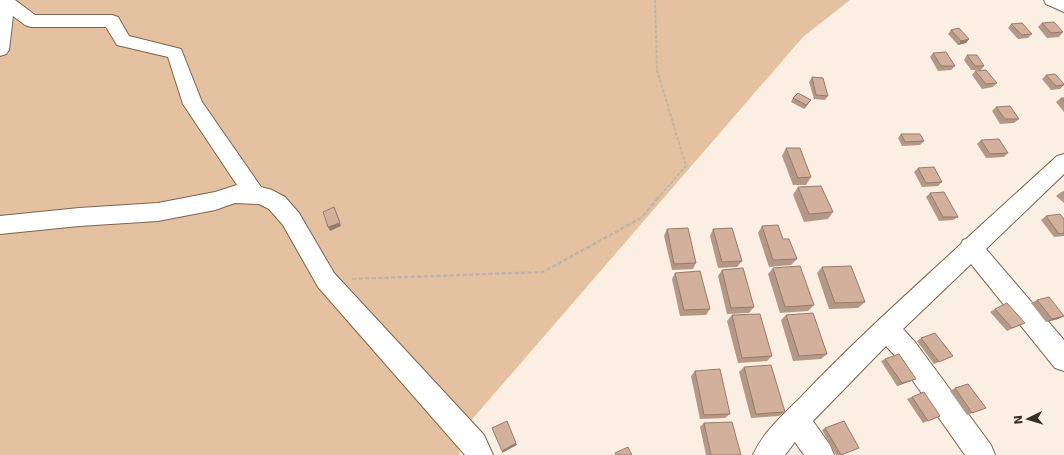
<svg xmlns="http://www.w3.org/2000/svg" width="1064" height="455" viewBox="0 0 1064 455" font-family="'DejaVu Sans',sans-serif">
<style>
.green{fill:#e4c2a1}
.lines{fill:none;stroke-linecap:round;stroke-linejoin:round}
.minor-casing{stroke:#7e644b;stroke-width:2}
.path-far1{stroke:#c1b5aa;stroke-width:2;stroke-dasharray:3.5 1.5;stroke-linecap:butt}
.path{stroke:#c1b5aa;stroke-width:2.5;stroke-dasharray:4.5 2;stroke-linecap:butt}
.minor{fill:#fff;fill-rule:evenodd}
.wall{fill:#b59786}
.shaded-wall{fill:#947b6d}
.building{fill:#d3b09c;stroke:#947b6d}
</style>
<rect width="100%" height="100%" fill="#fbefe4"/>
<polygon class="green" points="0,0 850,0 803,37 456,438 460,455 0,455"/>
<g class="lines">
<defs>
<g id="minor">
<polygon points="0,0 15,0 35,15 112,15 118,17 129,36 181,49 202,102 261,187 272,190 285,197 299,213 334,273 484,435 493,455 465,455 318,287 283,225 269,209 259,204 235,203 215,210 158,221 79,226 0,234 0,216 79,208 158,203 215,192 237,185 183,104 168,57 117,45 106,27 31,27 25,25 13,16 9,50 6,54 0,56"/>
<polygon points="1044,0 1064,0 1064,12 1046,4"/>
<path d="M 1064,154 L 1064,174 L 986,249 L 1064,340 L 1064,371 L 1055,368 L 971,264 L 903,329 L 915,342 L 991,445 L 995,455 L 965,455 L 897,358 L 886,346 L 813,421 L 830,445 L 834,455 L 804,455 L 795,442 L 785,455 L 753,455 C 763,432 784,414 801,397 C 852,343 907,294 961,244 L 963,240 L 966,239 L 1057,156 Z"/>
</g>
</defs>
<use href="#minor" class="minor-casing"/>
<polyline class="path-far1" points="655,0 657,70 686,166 657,199"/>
<polyline class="path" points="352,279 543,272 641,218 658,198"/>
<use href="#minor" class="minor"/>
</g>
<g class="wall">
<polygon points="1042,23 1063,32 1059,37 1047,38 1038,27"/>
<polygon points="1011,24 1032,34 1028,38 1018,39 1008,28"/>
<polygon points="951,30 969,39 966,43 958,45 948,34"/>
<polygon points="933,53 955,66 951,70 938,71 930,57"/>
<polygon points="967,55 984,66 981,70 971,70 964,60"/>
<polygon points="975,71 997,83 993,87 982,89 972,75"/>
<polygon points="1046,75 1064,84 1064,85 1060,89 1051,90 1042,79"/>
<polygon points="812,77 828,96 825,100 814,99 809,82"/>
<polygon points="793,98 811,100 808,104 804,109 791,102"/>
<polygon points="1061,98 1064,98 1064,112 1056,102"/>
<polygon points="996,107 1019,119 1014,123 1000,124 992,111"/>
<polygon points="901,134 924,141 920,145 902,146 898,138"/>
<polygon points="981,140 1008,153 1004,157 986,158 977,144"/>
<polygon points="786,148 811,177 806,185 793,185 782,156"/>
<polygon points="918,168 942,182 938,186 922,187 914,172"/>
<polygon points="798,187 833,212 828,219 804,222 793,195"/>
<polygon points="1064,191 1064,203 1056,196 1061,192"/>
<polygon points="930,193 958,217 953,220 939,221 926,197"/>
<polygon points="1046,216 1064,219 1064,236 1054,237 1041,220"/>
<polygon points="762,226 783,239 797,259 791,265 769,267 758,233"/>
<polygon points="667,229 696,263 693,269 672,270 664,236"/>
<polygon points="713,229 742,261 737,267 718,268 710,236"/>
<polygon points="822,267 865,302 858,308 829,309 817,273"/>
<polygon points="773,268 814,305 808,311 780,313 768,274"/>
<polygon points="722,270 754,307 749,313 727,314 718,276"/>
<polygon points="675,273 710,309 706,315 680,316 672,279"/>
<polygon points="1037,300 1064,316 1058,319 1046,322 1031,303"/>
<polygon points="995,309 1025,323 1007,331 990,312"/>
<polygon points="732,315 772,356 767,361 738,363 727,321"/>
<polygon points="786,315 827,354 821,359 793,361 781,320"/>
<polygon points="921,338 953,356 934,364 917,341"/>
<polygon points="885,359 916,379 911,381 897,386 881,361"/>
<polygon points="744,367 785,412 779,416 751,418 739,372"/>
<polygon points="695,371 730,414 725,418 700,419 691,376"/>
<polygon points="955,388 986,408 967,415 950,391"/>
<polygon points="912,397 940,416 923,423 907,399"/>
<polygon points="704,423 741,455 706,455 700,427"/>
<polygon points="825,428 859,448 840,455 836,455 822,430"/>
</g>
<g class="shaded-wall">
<polygon points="969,39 966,43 958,45 961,41"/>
<polygon points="811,100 808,104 804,109 806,105"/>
<polygon points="334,207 341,226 330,231 328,227"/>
<polygon points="1064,316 1058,319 1046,322 1052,319"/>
<polygon points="916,379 911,381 897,386 902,383"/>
<polygon points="516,443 517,445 502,453 502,451"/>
</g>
<g class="building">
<polygon points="1054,22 1063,32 1051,33 1042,23"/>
<polygon points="1022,23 1032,34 1022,35 1011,24"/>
<polygon points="959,28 969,39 961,41 951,30"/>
<polygon points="946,52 955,66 941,66 933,53"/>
<polygon points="967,55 977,55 984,66 975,66"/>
<polygon points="986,70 997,83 986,84 975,71"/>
<polygon points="1055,74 1064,84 1064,85 1056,86 1046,75"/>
<polygon points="812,77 823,78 828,96 816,95"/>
<polygon points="798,93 811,100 806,105 793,98"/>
<polygon points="1061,98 1064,98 1064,102"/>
<polygon points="1010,106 1019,119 1005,119 996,107"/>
<polygon points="901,134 920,134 924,141 905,142"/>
<polygon points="999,139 1008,153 990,154 981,140"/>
<polygon points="786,148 800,148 811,177 798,178"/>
<polygon points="934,167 942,182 926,183 918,168"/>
<polygon points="821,186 833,212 809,214 798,187"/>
<polygon points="944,192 958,217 943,217 930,193"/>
<polygon points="334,207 340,223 328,227 323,212"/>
<polygon points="1060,214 1064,219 1064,233 1059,234 1046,216"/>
<polygon points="778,225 783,239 789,239 797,259 773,260 762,226"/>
<polygon points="688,228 696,263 674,264 667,229"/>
<polygon points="732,228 742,261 722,262 713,229"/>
<polygon points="800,266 814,305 785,307 773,268"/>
<polygon points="851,266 865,302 835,303 822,267"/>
<polygon points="743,268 754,307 731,308 722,270"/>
<polygon points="700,271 710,309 684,310 675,273"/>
<polygon points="1049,297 1064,316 1052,319 1037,300"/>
<polygon points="1007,303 1025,323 1012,328 995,309"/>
<polygon points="813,313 827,354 799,356 786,315"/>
<polygon points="760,314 772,356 742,358 732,315"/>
<polygon points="935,333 953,356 939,362 921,338"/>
<polygon points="899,354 916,379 902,383 885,359"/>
<polygon points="771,365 785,412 756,414 744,367"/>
<polygon points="720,369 730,414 704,415 695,371"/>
<polygon points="968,384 986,408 972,413 955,388"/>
<polygon points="924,392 940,416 928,421 912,397"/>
<polygon points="507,421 516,443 502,451 492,428"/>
<polygon points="844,421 859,448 841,455 825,428"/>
<polygon points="732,422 741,455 711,455 704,423"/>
<polygon points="628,447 632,455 616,455 615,453"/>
</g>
<g transform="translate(1028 419) rotate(265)" stroke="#fbefe4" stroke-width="3" paint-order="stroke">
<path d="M0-3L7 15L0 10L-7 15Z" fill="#3a2f24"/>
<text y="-6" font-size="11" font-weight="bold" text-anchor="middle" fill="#3a2f24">N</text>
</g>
</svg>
